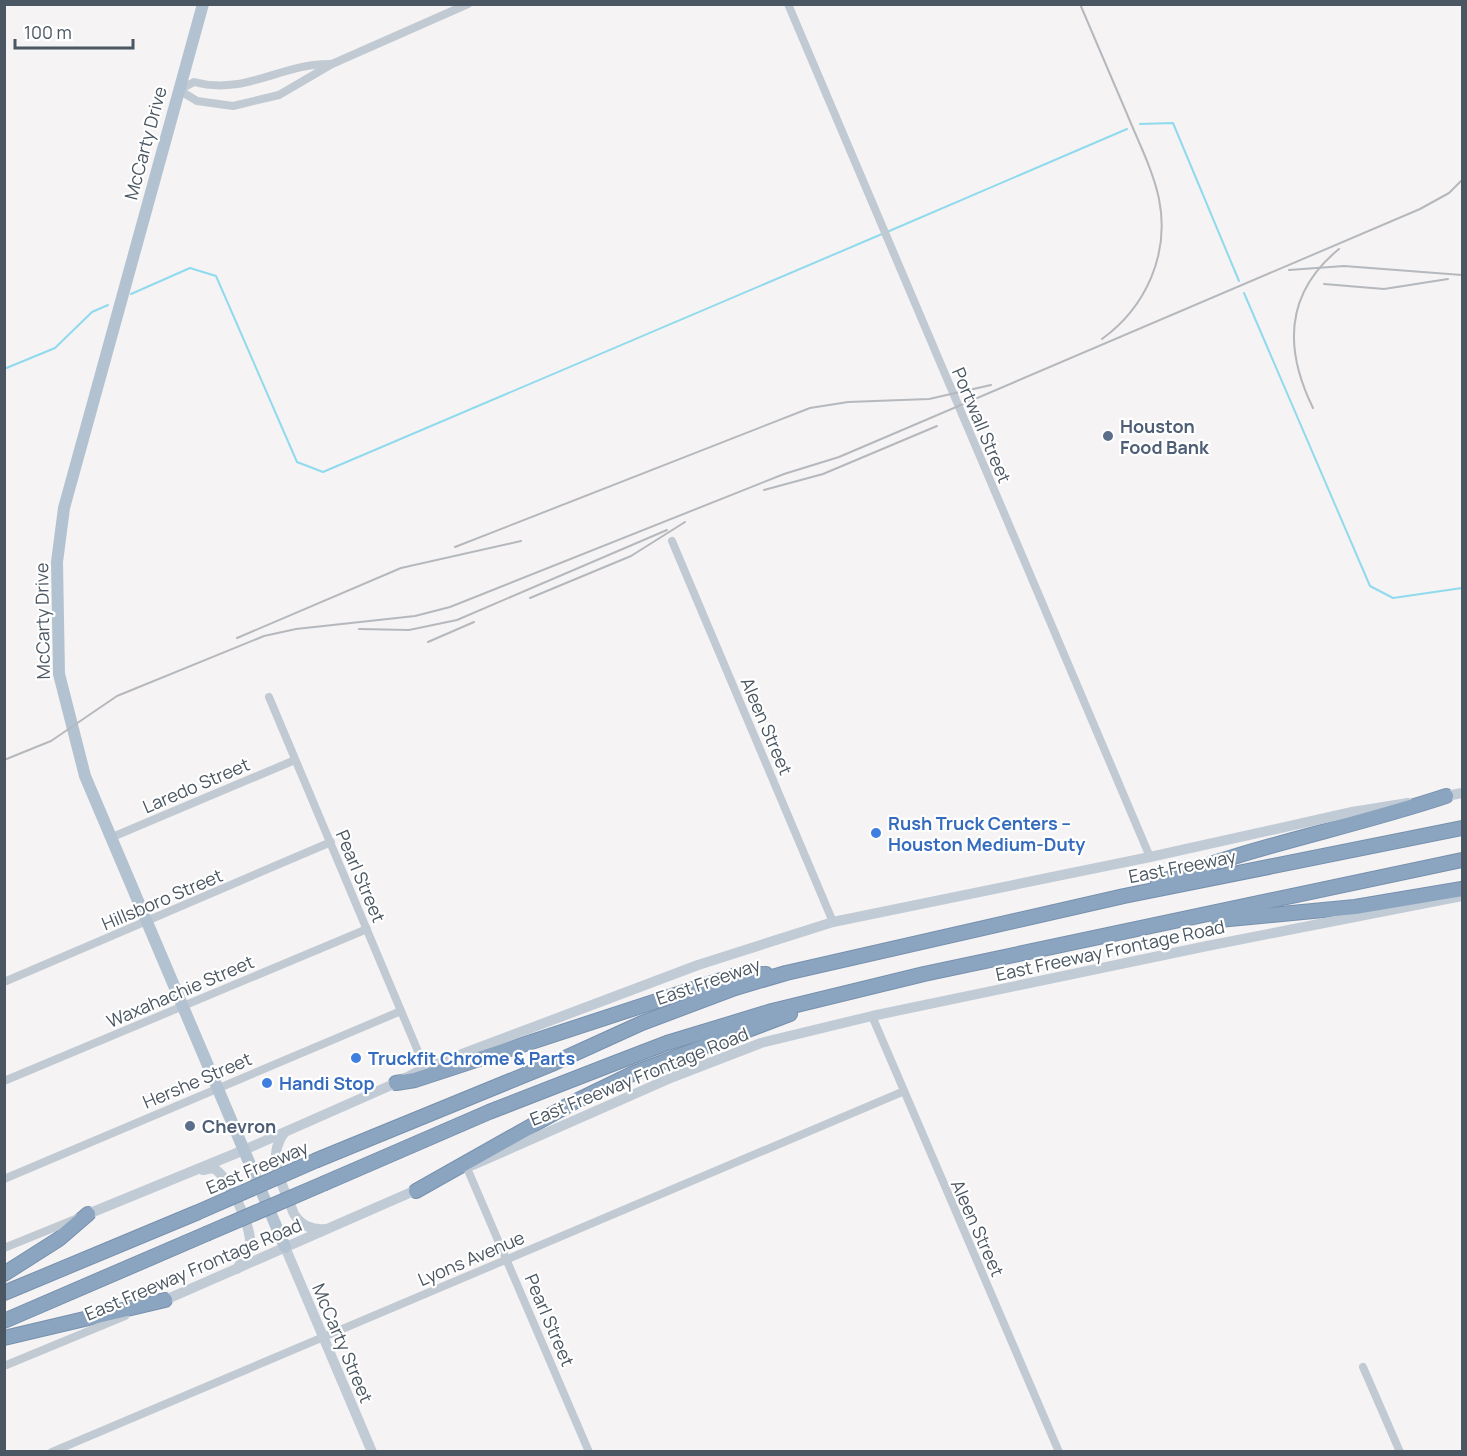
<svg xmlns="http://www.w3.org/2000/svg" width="1467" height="1456" viewBox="0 0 1467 1456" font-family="Manrope,sans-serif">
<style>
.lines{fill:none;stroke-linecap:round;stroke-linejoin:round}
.stream{stroke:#90daee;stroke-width:2}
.motorway-casing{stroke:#7690ad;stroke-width:16}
.minor{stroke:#c1cad2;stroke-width:8}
.secondary{stroke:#c1cbd6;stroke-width:10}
.primary{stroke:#b3c2d1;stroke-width:12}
.motorway{stroke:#8ba5c1;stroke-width:14}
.rail{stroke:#b5b8bd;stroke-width:2}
.motorway-bridge-casing{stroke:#7690ad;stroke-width:16;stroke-linecap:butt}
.motorway-bridge{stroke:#8ba5c1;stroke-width:14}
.service-dot{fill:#5c6f8a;stroke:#fff;stroke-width:2}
.shop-dot{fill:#3f7fe0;stroke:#fff;stroke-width:2}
.labels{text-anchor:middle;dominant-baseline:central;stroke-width:4.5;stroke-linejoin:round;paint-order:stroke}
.street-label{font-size:18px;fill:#4a5661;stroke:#fff}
.service-label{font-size:18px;font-weight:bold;fill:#4e5e75;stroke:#fff;text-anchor:start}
.shop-label{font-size:18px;font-weight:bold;fill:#366cbe;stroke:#fff;text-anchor:start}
</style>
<rect width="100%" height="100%" fill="#f5f3f3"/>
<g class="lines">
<g class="stream">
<polyline points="1140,124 1173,123 1239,281"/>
<polyline points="887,232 1127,129"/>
<polyline points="1244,293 1370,586 1393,598 1462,588"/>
<polyline points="131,294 190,268 216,276 297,462 323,472 882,234"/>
<polyline points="4,369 55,348 92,312 108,305"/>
</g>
<defs>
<g id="motorway">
<path d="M 1158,883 C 1251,846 1350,828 1446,796"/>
<polyline points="1219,920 1355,907 1462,889"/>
<polyline points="396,1083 415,1080 736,975 766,974"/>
<polyline points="317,1160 554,1063 642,1023 735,988 786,973 1124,896 1462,828"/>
<polyline points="325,1183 489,1112 615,1063 667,1043 772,1011 924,974 1462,860"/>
<polyline points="416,1191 574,1102 634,1073 790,1014"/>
<polyline points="4,1274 59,1239 88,1214"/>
<polyline points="4,1293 196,1213"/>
<polyline points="4,1321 206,1234"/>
<polyline points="4,1338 165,1300"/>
</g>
</defs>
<use href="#motorway" class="motorway-casing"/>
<g class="minor">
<polyline points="788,4 1150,857"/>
<polyline points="179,90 197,101 233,106 279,95 332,64 468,4"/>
<path d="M 179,90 L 194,82 C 245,96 282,63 331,64"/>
<polyline points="672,541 833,922"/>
<polyline points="269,697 425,1068"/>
<polyline points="110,838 295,760"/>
<polyline points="4,982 331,842"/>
<polyline points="872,1016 1059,1452"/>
<polyline points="4,1081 367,929"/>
<polyline points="467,1168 589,1452"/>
<polyline points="4,1179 401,1011"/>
<polyline points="4,1248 78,1218"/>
<polyline points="4,1366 125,1316"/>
<polyline points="1363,1367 1400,1452"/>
<polyline points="52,1452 902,1092"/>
</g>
<g class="secondary">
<polyline points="1441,797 1462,793"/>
<path d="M 284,1133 C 265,1158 284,1187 294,1214 C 302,1226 311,1230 326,1229"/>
<polyline points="473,1165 673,1077 761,1043 872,1016 1207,946 1462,896"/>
<path d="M 203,1170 L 213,1168 C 229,1176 251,1226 250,1243 C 249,1253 241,1261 237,1269"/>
<polyline points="88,1214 244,1150 396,1083 425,1068 698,965 833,922 1150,857 1352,812 1408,803"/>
<polyline points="285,1247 372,1452"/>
<polyline points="165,1300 423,1187"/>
</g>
<polyline class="primary" points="203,4 64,508 57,562 59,674 85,776 285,1247"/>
<use href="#motorway" class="motorway"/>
<g class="rail">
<path d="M 1080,4 C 1096,41 1111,77 1127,114 C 1138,141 1153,170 1159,199 C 1170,254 1146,307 1102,339"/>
<polyline points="1289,270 1344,266 1462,275"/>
<polyline points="1324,284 1384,289 1448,279"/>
<path d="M 1313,408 C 1284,349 1285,293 1339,249"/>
<polyline points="764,490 823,474 937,426"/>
<polyline points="455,547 810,408 848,402 929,399 991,385"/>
<polyline points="530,598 631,556 685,522"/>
<polyline points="359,629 409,630 457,620 667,530"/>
<polyline points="237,638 401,568 521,541"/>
<polyline points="428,642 474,622"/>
<polyline points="4,760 51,741 117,696 264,636 296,629 415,616 450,607 784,474 839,457 1420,209 1449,193 1462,180"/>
</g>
<defs>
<g id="motorway-bridge">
<polyline points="196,1213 317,1160"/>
<polyline points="206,1234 325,1183"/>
</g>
</defs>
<use href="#motorway-bridge" class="motorway-bridge-casing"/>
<use href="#motorway-bridge" class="motorway-bridge"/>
</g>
<g class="service-dot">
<circle cx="1108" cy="436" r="6"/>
<circle cx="190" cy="1126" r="6"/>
</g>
<g class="shop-dot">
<circle cx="876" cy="833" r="6"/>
<circle cx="356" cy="1058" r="6"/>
<circle cx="267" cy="1083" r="6"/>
</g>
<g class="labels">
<g class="street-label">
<text transform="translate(145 143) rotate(-75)">McCarty Drive</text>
<text transform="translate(982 425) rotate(67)">Portwall Street</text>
<text transform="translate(42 621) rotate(-91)">McCarty Drive</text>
<text transform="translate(767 726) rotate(67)">Aleen Street</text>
<text transform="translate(196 785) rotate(-23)">Laredo Street</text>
<text transform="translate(1182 866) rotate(-11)">East Freeway</text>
<text transform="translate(361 876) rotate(67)">Pearl Street</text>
<text transform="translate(162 899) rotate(-23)">Hillsboro Street</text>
<text transform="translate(1110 950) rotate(-12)">East Freeway Frontage Road</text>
<text transform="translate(708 981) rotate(-19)">East Freeway</text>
<text transform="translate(180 991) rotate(-23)">Waxahachie Street</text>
<text transform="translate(639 1076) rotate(-22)">East Freeway Frontage Road</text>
<text transform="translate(197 1080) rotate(-23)">Hershe Street</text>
<text transform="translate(257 1167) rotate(-23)">East Freeway</text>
<text transform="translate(978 1228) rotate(66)">Aleen Street</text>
<text transform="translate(471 1258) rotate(-23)">Lyons Avenue</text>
<text transform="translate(193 1269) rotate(-23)">East Freeway Frontage Road</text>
<text transform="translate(550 1320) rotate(67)">Pearl Street</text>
<text transform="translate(343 1343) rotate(67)">McCarty Street</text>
</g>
<g class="service-label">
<text x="1120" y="426">Houston<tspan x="1120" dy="21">Food Bank</tspan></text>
<text x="202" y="1126">Chevron</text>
</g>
<g class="shop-label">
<text x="888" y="823">Rush Truck Centers –<tspan x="888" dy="21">Houston Medium-Duty</tspan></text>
<text x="368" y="1058">Truckfit Chrome &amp; Parts</text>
<text x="279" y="1083">Handi Stop</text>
</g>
</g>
<rect width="1467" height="1456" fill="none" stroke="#4a5661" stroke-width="12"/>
<path d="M15 39v9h118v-9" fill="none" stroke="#4a5661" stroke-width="3"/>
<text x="24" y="39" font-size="18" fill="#4a5661" stroke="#ffffff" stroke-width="4.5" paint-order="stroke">100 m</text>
</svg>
